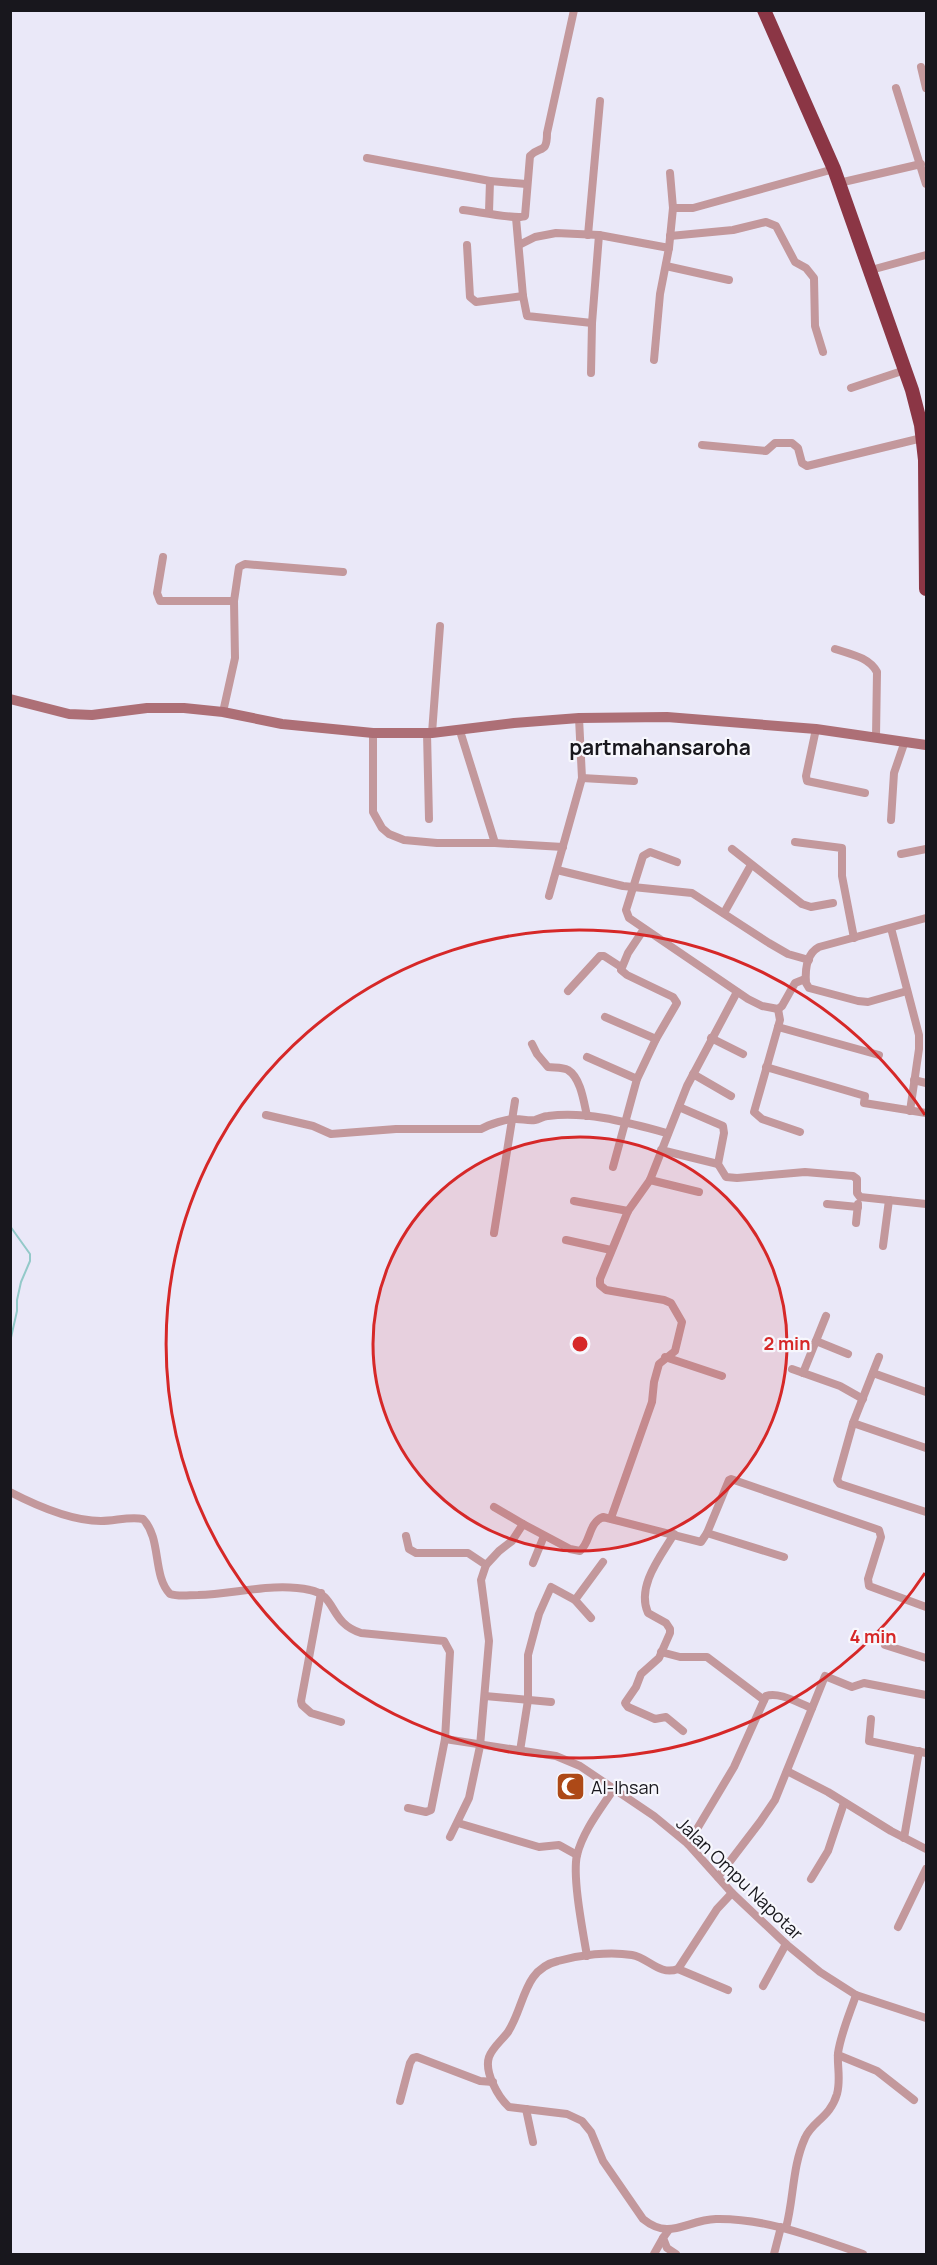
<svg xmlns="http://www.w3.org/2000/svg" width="937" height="2265" viewBox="0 0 937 2265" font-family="Manrope,sans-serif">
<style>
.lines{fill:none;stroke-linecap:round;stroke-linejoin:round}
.stream{stroke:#93c9c9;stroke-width:2}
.street{stroke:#c3989c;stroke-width:8}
.secondary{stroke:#ad6f76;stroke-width:10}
.highway{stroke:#8b3645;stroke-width:14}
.ring{fill:none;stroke:#d62828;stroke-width:3}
.labels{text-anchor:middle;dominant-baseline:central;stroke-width:4.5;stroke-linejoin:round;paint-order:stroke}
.poi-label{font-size:18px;fill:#18171d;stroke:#f7f7fd;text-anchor:start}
.street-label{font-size:18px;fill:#18171d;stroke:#f7f7fd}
.quarter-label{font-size:21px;font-weight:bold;fill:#18171d;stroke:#f7f7fd}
.centre{fill:#d62828;stroke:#f7f7fd;stroke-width:3}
.ring-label{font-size:18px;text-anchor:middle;font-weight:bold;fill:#d62828;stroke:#f7f7fd;stroke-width:4.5;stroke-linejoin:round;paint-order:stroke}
</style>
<rect width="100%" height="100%" fill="#eae8f8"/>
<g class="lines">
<polyline class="stream" points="10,1226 30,1254 30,1261 21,1282 17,1300 17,1311 10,1342"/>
<g class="street">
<polyline points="921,67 926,88"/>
<polyline points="896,88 926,184"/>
<polyline points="367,158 490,181 526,184"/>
<polyline points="670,173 673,208"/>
<polyline points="839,183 921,164"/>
<path d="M 463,210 C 475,211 518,220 525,216 L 530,156 C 540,145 547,155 547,133 L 574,10"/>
<polyline points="489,212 490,181"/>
<polyline points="516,218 523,296 527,316 592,323"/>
<polyline points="588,235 600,101"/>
<polyline points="670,236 733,230 766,222 776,226 795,262 806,268 814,278 815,326 823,352"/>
<polyline points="467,245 470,297 476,302 523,296"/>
<polyline points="519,245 535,237 556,233 599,235 669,248 673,208 693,208 834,169"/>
<polyline points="666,266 729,280"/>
<polyline points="871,270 926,255"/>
<polyline points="654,360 660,294 669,248"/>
<polyline points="591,373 592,323 599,235"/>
<polyline points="851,388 905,370"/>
<polyline points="702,445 766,451 775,443 792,443 798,448 802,463 807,466 922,438"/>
<polyline points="163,557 157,593 160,601 234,601"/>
<path d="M 835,649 C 850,654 869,657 877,672 L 876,737"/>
<polyline points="223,712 235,658 234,601 239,567 245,564 343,572"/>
<polyline points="816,729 806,776 807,781 865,793"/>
<polyline points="460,731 495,843"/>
<polyline points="373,733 373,812 382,828 389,834 404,840 437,843 495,843 563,847"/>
<polyline points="427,733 429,819"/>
<polyline points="432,733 440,626"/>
<polyline points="582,778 634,781"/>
<polyline points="891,820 894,773 905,741"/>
<polyline points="795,842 842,848 842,876 854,938"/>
<polyline points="732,849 802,904 811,907 833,903"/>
<polyline points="901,854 926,849"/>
<polyline points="677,862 650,852 643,856 626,910 629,918 748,999 762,1006 778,1009 782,1006 795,983 805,979"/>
<polyline points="557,870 623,886 692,893 769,943 788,954 809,960"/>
<polyline points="549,896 582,778 579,718"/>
<polyline points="724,913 751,865"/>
<polyline points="891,928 919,1035 919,1049 910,1111"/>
<polyline points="568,991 600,956 604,956 621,967"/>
<path d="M 907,991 L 868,1002 L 858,1001 L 809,988 L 806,983 C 805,970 806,954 819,947 L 926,918"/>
<polyline points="778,1009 780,1020 754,1112 762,1119 800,1132"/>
<polyline points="605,1017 656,1039"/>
<polyline points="778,1027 879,1055"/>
<polyline points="711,1038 743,1054"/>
<path d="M 532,1044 L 537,1054 L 548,1067 C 554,1068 562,1067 568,1070 C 581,1078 584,1103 587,1116"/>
<polyline points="587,1057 637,1079"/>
<polyline points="766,1067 865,1096 864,1103 926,1113"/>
<polyline points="693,1074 731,1096"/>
<polyline points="914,1080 926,1083"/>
<polyline points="679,1107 723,1126 724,1133 718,1164 726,1177 737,1178 805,1172 853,1176 857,1179 857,1193 860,1197 926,1204"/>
<path d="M 266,1115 L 313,1126 L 331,1134 L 396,1129 L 481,1129 C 488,1125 508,1118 516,1119 C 522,1119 529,1121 535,1120 C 540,1119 543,1116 548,1116 C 589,1111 629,1123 667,1133"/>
<polyline points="661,1150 718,1164"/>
<polyline points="613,1167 637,1079 656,1039 677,1003 673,997 627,975 621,970 628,953 644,929"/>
<polyline points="650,1180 699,1192"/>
<polyline points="574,1201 628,1211"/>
<polyline points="827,1204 858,1207"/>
<polyline points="856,1223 858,1204"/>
<polyline points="494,1233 515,1101"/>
<polyline points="566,1240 611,1250"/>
<polyline points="883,1246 889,1200"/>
<polyline points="816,1341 848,1354"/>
<polyline points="665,1357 722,1376"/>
<polyline points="879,1357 853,1423 837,1480 840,1484 926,1512"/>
<polyline points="792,1369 840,1386 863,1399"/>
<polyline points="803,1373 826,1316"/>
<polyline points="873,1373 926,1392"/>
<polyline points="853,1423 926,1448"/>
<path d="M 10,1492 C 37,1506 71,1521 101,1521 C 115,1521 130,1516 143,1519 C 162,1539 152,1575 170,1594 C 179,1597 189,1595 198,1595 C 235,1594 274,1582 310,1590 C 337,1595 329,1623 361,1633 L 444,1641 L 450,1652 L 445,1739 L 556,1756 L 580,1766 L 654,1816 L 688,1844 L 732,1893 L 786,1944 L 820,1972 L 856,1995 L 926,2018"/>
<polyline points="494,1507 523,1524"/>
<polyline points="611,1518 652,1402 654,1382 659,1364 675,1351 682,1322 671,1303 664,1300 606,1290 600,1285 600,1279 628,1211 650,1180 687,1086 737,992"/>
<polyline points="707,1533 729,1480 731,1479 879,1530 881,1537 868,1579 869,1586 926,1607"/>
<path d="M 674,1534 C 661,1556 636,1586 648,1613 L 666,1623 L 670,1629 L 670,1633 L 659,1658 L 641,1674 L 636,1687 L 625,1703 L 628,1707 L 655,1719 L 666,1717 L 683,1731"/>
<polyline points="406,1536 409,1549 416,1553 468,1553 486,1565 481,1580 489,1641 480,1746 469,1798 450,1837"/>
<polyline points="533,1563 544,1536"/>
<path d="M 486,1565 L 499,1551 L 512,1541 L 523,1524 L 570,1549 L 580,1551 C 591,1542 588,1523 603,1517 L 701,1542 L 707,1533 L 784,1557"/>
<polyline points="321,1593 301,1701 302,1705 311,1713 341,1722"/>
<polyline points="575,1600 603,1562"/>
<polyline points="885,1645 926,1658"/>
<polyline points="661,1652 680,1657 707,1657 764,1700"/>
<polyline points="485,1696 551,1702"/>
<polyline points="871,1719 869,1741 926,1753"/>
<polyline points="520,1751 528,1700 528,1655 539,1614 551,1587 575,1600 591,1618"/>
<polyline points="787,1771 828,1792 891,1831 926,1849"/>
<polyline points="408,1808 426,1812 431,1810 445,1739"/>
<polyline points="458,1823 539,1847 559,1845 577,1855"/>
<polyline points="904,1838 919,1751"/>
<path d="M 688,1844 L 734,1767 L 766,1696 C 779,1691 800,1704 812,1708"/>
<polyline points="718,1877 760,1822 775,1800 825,1676 852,1687 864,1683 926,1695"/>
<polyline points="811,1879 828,1851 844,1803"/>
<path d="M 732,1893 L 717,1909 L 678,1969 C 659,1976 649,1958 632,1955 C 609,1951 580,1955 558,1961 C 523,1969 525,2006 508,2032 C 502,2040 492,2048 489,2057 C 484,2072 498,2097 509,2107 L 567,2114 L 582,2121 L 591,2132 L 603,2161 L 643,2219 C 670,2241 686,2220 716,2219 C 767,2218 816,2238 863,2254"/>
<polyline points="898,1927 926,1869"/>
<path d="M 587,1956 C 583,1932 572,1877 577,1855 C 583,1831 600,1810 613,1790"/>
<polyline points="678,1969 728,1990"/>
<polyline points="763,1986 786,1944"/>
<polyline points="838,2055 877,2071 914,2100"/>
<polyline points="400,2101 410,2063 413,2058 417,2057 480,2081 493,2082"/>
<polyline points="526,2109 533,2142"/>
<path d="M 786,2228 C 794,2198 792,2167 805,2138 C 812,2121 830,2118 837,2094 C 841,2079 837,2067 838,2053 C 841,2033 850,2013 856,1995"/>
<polyline points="668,2231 663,2238 667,2248 676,2254"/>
<polyline points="654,2254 663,2238"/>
<polyline points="774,2254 781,2227"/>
</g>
<polyline class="secondary" points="10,699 69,714 92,715 147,708 184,708 223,712 282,724 373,733 432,733 514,723 579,718 667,717 816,729 926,745"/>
<polyline class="highway" points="764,10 834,169 912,390 921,425 925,460 926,589"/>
</g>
<circle cx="580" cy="1344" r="207" fill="#d62828" fill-opacity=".12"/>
<g class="ring">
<circle cx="580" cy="1344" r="207"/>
<path d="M925 1573A414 414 0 1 1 925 1115"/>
</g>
<defs>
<symbol id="mosque-square" viewBox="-11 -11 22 22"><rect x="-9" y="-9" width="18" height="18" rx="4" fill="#ad4917" stroke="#f7f7fd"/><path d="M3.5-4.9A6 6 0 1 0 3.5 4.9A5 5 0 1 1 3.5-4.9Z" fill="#fff"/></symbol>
</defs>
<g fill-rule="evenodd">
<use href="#mosque-square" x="554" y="1770" width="33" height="33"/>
</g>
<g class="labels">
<g class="poi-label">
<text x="591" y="1787">Al-Ihsan</text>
</g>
<g class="street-label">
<text transform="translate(740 1878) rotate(44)">Jalan Ompu Napotar</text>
</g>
<g class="quarter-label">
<text x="660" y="747">partmahansaroha</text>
</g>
</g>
<circle cx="580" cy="1344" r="9" class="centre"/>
<g class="ring-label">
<text x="787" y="1350">2 min</text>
<text x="873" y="1643">4 min</text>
</g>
<rect width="937" height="2265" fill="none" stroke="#18171d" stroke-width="24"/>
</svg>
